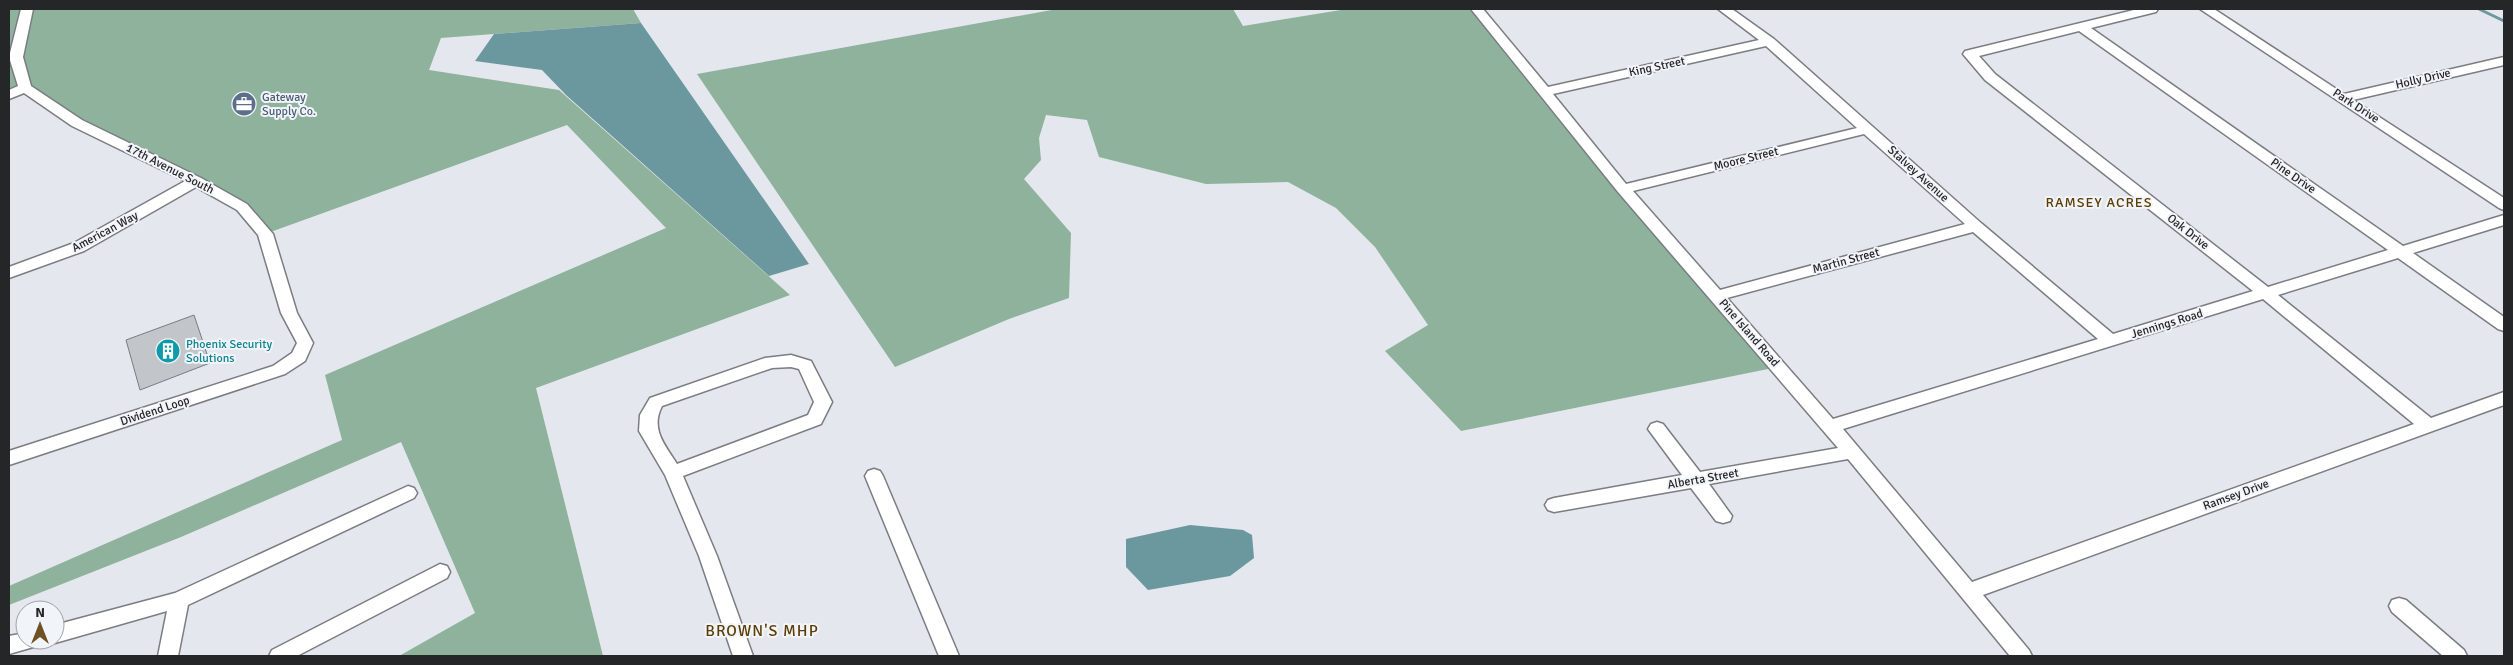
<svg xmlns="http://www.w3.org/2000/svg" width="2513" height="665" viewBox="0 0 2513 665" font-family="Signika,sans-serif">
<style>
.forest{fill:#8fb29d}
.water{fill:#6b989e}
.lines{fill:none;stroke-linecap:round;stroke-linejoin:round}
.stream{stroke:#6b989e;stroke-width:3}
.building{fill:#c2c6cb;stroke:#797c81}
.minor-casing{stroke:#7a7d82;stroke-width:3}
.minor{fill:#fff;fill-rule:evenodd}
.labels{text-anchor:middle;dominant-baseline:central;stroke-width:4;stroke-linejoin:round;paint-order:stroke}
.street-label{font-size:12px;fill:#252628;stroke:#f1f5fa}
.service-label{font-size:12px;fill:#4e5e75;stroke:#f1f5fa;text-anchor:start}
.culture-label{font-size:12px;fill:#0d838f;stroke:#f1f5fa;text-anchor:start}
.neighbourhood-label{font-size:14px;letter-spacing:1px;fill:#5d3d03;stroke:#f1f5fa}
.near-neighbourhood-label{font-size:16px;letter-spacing:1px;fill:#5d3d03;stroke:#f1f5fa}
</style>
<rect width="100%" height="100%" fill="#e4e7ed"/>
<g class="forest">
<polygon points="9,9 633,9 641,23 441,38 429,70 559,90 790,295 536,388 603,656 399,656 475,613 401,442 181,537 9,605 9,586 342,440 325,375 666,228 567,125 265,234 242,207 77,123 25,88 9,95"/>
<polygon points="1057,9 1233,9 1243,26 1347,9 1478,9 1623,189 1778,367 1461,431 1385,351 1428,325 1375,247 1336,208 1288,182 1206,184 1099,157 1087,120 1046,115 1039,138 1041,160 1024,179 1071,233 1069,298 1009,319 895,367 697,74"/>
</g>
<g class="water">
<polygon points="641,23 809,264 769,276 566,95 542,70 475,61 494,34"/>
<polygon points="1190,525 1243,530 1252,535 1254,558 1230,576 1148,590 1126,567 1126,539"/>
</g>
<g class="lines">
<polyline class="stream" points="2479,9 2504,21"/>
</g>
<polygon class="building" points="194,315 210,363 140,390 126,340"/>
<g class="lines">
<defs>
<g id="minor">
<polygon points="21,9 33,9 23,57 31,86 82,120 201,178 247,204 273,234 297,313 313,343 305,361 285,374 9,465 9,451 273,366 292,353 297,343 281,313 258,235 237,210 196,187 84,251 9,278 9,267 74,243 185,181 72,126 24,93 9,99 9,90 18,86 9,57"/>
<path d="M 1471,9 L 1483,9 L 1548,87 L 1759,40 L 1718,9 L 1732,9 L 1774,39 L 1981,223 L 2113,334 L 2253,291 L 1985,80 L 1963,54 L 1965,51 L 2138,9 L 2158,9 L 2156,12 L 2091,28 L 2403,246 L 2504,215 L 2504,225 L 2413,253 L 2504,317 L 2504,331 L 2498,329 L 2398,258 L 2278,295 L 2431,418 L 2504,392 L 2504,405 L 1983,595 L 2029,650 L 2032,656 L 2010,656 L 1848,459 L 1709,484 L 1732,516 L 1730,521 L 1723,523 L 1716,521 L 1691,488 L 1554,512 L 1548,510 L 1545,505 L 1548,500 L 1554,498 L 1682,475 L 1648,429 L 1651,424 L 1657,422 L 1663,424 L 1700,472 L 1838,448 L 1618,192 ZM 2079,31 L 2388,250 L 2268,287 L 1995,74 L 1979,56 ZM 1766,46 L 1857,128 L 1626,184 L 1553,94 ZM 1864,134 L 1965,224 L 1720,290 L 1633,191 ZM 1973,232 L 2098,339 L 1833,419 L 1727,298 ZM 2263,299 L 2414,424 L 1972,582 L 1843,429 Z"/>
<polygon points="2200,9 2214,9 2344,94 2504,57 2504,65 2353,100 2504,198 2504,210 2499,208"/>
<path d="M 791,355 L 811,361 L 832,402 L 821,424 L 683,476 L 717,556 L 753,656 L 733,656 L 699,556 L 665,475 L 639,431 L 640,415 L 650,398 L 765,358 ZM 791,367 L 799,369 L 814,402 L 808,415 L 677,464 C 665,445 650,429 662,406 L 772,368 Z"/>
<polygon points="874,469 880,471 883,476 959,656 939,656 865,476 868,471"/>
<polygon points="408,486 414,488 417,493 414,498 188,605 178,656 158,656 167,611 55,643 48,640 55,640 55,625 175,593"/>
<polygon points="440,564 447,566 450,572 447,578 297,656 269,656 272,650"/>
<polygon points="2399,598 2406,600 2464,650 2467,656 2443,656 2392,612 2389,606 2392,600"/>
<polygon points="25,633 25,640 40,640 37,646 9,654 9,636"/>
</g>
</defs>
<use href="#minor" class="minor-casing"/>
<use href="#minor" class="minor"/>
</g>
<defs>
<symbol id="office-disc" viewBox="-11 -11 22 22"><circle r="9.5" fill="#5c6f8a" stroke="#f1f5fa"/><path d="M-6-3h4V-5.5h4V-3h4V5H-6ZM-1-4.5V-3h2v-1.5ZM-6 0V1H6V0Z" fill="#fff"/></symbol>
<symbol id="building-disc" viewBox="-11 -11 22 22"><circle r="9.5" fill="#0f9aa8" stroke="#f1f5fa"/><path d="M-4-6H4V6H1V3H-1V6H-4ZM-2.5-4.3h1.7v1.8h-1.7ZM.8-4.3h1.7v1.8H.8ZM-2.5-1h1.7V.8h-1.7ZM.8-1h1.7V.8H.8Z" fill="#fff"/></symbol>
</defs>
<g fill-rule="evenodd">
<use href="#office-disc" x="230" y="90" width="28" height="28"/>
<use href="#building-disc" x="154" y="337" width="28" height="28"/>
</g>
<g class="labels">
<g class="street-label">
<text transform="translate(1657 67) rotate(-12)">King Street</text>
<text transform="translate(2423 79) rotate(-13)">Holly Drive</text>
<text transform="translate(2356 106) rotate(33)">Park Drive</text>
<text transform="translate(1746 159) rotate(-14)">Moore Street</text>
<text transform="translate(170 169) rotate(27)">17th Avenue South</text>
<text transform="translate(1918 174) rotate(42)">Stalvey Avenue</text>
<text transform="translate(2293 176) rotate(35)">Pine Drive</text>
<text transform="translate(105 232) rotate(-28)">American Way</text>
<text transform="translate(2188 232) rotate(38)">Oak Drive</text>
<text transform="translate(1846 261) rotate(-15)">Martin Street</text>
<text transform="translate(2167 324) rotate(-17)">Jennings Road</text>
<text transform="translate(1749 333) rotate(49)">Pine Island Road</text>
<text transform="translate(155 411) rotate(-18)">Dividend Loop</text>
<text transform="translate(1703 479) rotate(-10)">Alberta Street</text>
<text transform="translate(2236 495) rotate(-20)">Ramsey Drive</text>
</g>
<g class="service-label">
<text x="262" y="97">Gateway<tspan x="262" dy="14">Supply Co.</tspan></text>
</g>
<g class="culture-label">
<text x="186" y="344">Phoenix Security<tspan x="186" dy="14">Solutions</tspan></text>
</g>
<g class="neighbourhood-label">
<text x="2099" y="202">RAMSEY ACRES</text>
</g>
<g class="near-neighbourhood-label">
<text x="762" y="631">BROWN'S MHP</text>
</g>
</g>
<rect width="2513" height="665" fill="none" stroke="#252628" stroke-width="20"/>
<g transform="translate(40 625)"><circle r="24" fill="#f1f5fa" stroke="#9fa2a6"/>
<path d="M0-4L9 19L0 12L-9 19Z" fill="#6e5024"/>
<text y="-8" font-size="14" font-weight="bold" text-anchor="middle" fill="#252628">N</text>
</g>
</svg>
